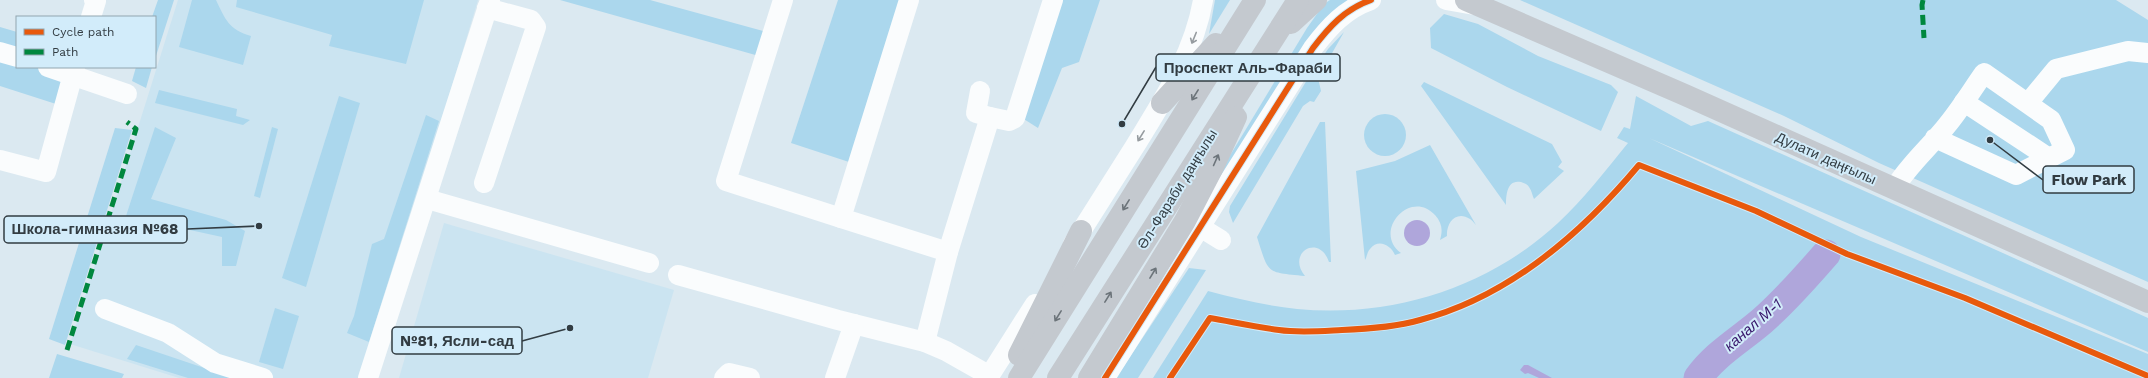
<svg xmlns="http://www.w3.org/2000/svg" width="2148" height="378" viewBox="0 0 2148 378" font-family="'Work Sans',sans-serif">
<style>
.built{fill:#cbe4f1}
.green{fill:#abd7ed}
.water{fill:#afa6db}
.lines{fill:none;stroke-linecap:round;stroke-linejoin:round}
.river{stroke:#afa6db;stroke-width:29}
.minor{stroke:#fafcfd;stroke-width:20}
.major{stroke:#c4c9cf;stroke-width:22}
.quiet{stroke:#00873e;stroke-width:5;stroke-dasharray:10 5;stroke-linecap:butt}
.cycleway-casing{stroke:#d2ecfa;stroke-width:8}
.cycleway{stroke:#e8590c;stroke-width:6}
.oneway{stroke:#969ca0}
.oneway2{stroke:#6c747a}
.labels{text-anchor:middle;dominant-baseline:central;stroke-width:4;stroke-linejoin:round;paint-order:stroke}
.street-label{font-size:14px;fill:#323c42;stroke:#d2ecfa}
.water-label{font-size:15px;font-style:italic;fill:#37166b;stroke:#d2ecfa}
.leader{fill:none;stroke:#323c42;stroke-width:1.5}
.callout-dot{fill:#323c42;stroke:#d2ecfa;stroke-width:1.5}
.callout{fill:#d2ecfa;stroke:#323c42;stroke-width:1.5}
.callout-label{font-size:15px;text-anchor:middle;font-weight:bold;fill:#323c42}
</style>
<rect width="100%" height="100%" fill="#dbe9f1"/>
<g class="built">
<polygon points="178,0 478,0 364,378 179,378 70,344"/>
<polygon points="444,223 674,290 648,378 399,378"/>
</g>
<g class="green">
<polygon points="158,0 174,0 155,59 155,17 152,17"/>
<path d="M 192,0 L 216,0 C 225,19 229,30 251,36 L 243,65 L 179,47 Z"/>
<polygon points="237,0 424,0 406,64 329,46 332,35 236,7"/>
<polygon points="560,0 650,0 767,32 759,56"/>
<polygon points="838,0 900,0 849,162 791,143"/>
<polygon points="1059,0 1100,0 1079,62 1062,68 1038,128 1019,116"/>
<polygon points="1215,0 1230,0 1209,34"/>
<polygon points="1330,0 1356,0 1101,369 1307,28 1324,4"/>
<polygon points="1520,0 2116,0 2148,20 2148,282 1879,163 1784,116"/>
<polygon points="1444,14 1478,24 1538,56 1611,85 1618,92 1601,131 1507,87 1431,48 1430,28"/>
<polygon points="0,27 17,32 17,55 0,49"/>
<polygon points="1344,32 1318,78 1321,91 1314,102 1310,101 1303,106 1233,223 1229,212 1230,206 1307,80 1328,49"/>
<polygon points="0,56 17,61 17,67 38,67 67,76 56,104 0,86"/>
<polygon points="136,67 152,67 146,88 132,81"/>
<path d="M 1424,82 L 1552,144 L 1562,162 L 1558,167 L 1564,171 L 1534,199 C 1532,195 1532,191 1529,187 C 1527,184 1524,183 1521,182 C 1507,179 1506,195 1506,205 L 1421,86 Z"/>
<polygon points="159,90 237,109 236,116 250,120 243,125 155,103"/>
<polygon points="339,96 360,103 306,287 282,278"/>
<path d="M 1636,96 L 1691,126 L 1708,121 L 2148,318 L 2148,352 L 1649,138 L 1861,237 L 2148,354 L 2148,378 L 1153,378 L 1208,291 C 1238,299 1267,306 1297,309 C 1392,318 1488,288 1558,223 C 1584,199 1605,171 1628,143 L 1617,138 L 1624,127 L 1630,129 Z"/>
<circle cx="1385" cy="135" r="21"/>
<polygon points="426,115 439,121 369,342 347,333 354,316 372,244 384,239"/>
<path d="M 1320,122 L 1325,122 L 1331,262 L 1329,262 C 1319,233 1286,253 1305,276 C 1266,272 1269,275 1257,237 Z"/>
<polygon points="155,127 176,138 151,199 226,220 245,231 236,266 222,266 222,237 126,216"/>
<polygon points="272,127 278,129 260,198 254,196"/>
<polygon points="115,128 132,130 65,345 49,339"/>
<path d="M 1430,145 L 1476,225 C 1475,224 1472,220 1470,219 C 1456,210 1446,223 1447,236 L 1440,240 C 1443,230 1442,223 1435,215 C 1410,188 1372,232 1401,253 L 1395,255 C 1391,245 1378,238 1370,249 C 1367,252 1367,257 1365,260 L 1356,171 L 1395,161 Z"/>
<polygon points="1189,268 1206,270 1138,378 1116,378"/>
<polygon points="275,308 299,316 283,369 259,362"/>
<polygon points="136,345 234,378 188,378 127,359"/>
<polygon points="57,354 124,374 122,378 49,378"/>
</g>
<g class="water">
<circle cx="1417" cy="233" r="13"/>
<polygon points="1524,365 1528,365 1552,378 1539,378 1528,373 1525,374 1520,370"/>
</g>
<g class="lines">
<path class="river" d="M 1698,378 C 1715,354 1740,340 1762,321 C 1785,301 1806,277 1826,254"/>
<g class="minor">
<polyline points="783,0 726,181 841,218"/>
<polyline points="909,0 841,218 948,252"/>
<polyline points="1446,0 1480,6"/>
<polyline points="91,17 96,1 94,0"/>
<polyline points="0,52 17,57"/>
<polyline points="48,67 127,94"/>
<polyline points="980,91 976,113 990,117"/>
<polyline points="1964,102 2049,158"/>
<polyline points="2028,103 2056,69 2128,51 2148,53"/>
<polyline points="0,160 46,172 75,67"/>
<polyline points="484,183 536,27 531,20 487,8"/>
<path d="M 1894,189 C 1908,165 1931,146 1948,124 C 1961,108 1972,90 1984,73 L 2051,120 L 2065,150 L 2016,175 L 1935,138"/>
<polyline points="427,199 649,263"/>
<polyline points="1200,227 1221,240"/>
<path d="M 1073,244 C 1093,212 1114,179 1135,146 C 1163,100 1194,54 1203,0"/>
<polyline points="678,275 838,320 925,342 946,351 990,376"/>
<polyline points="105,309 168,333 215,363 263,378"/>
<polyline points="925,342 948,252 990,117 1009,121 1015,118 1053,0"/>
<polyline points="368,378 490,0"/>
<polyline points="724,378 729,373 750,378"/>
<polyline points="835,378 854,324"/>
<polyline points="988,378 1035,304"/>
<path d="M 1105,378 L 1313,48 C 1329,27 1345,9 1371,0"/>
</g>
<g class="major">
<polyline points="1466,0 1685,95 2148,302"/>
<polyline points="1291,23 1316,0"/>
<polyline points="1162,103 1216,44"/>
<polyline points="1019,355 1081,231"/>
<polyline points="1019,378 1255,0"/>
<polyline points="1058,378 1298,0"/>
<polyline points="1089,378 1185,221 1213,167 1236,117"/>
</g>
<g class="quiet">
<polyline points="1923,0 1922,5 1924,38"/>
<polyline points="67,350 136,129 127,122"/>
</g>
<defs>
<g id="cycleway">
<path d="M 1105,378 L 1313,48 C 1329,27 1345,9 1371,0"/>
<path d="M 1170,378 L 1210,318 C 1233,322 1256,327 1279,330 C 1299,333 1322,331 1342,330 C 1368,329 1395,327 1420,320 C 1509,297 1582,233 1639,165 L 1756,211 L 1847,254 L 1965,298 L 2148,376"/>
</g>
</defs>
<use href="#cycleway" class="cycleway-casing"/>
<use href="#cycleway" class="cycleway"/>
</g>
<defs><path id="oneway-shaft" d="M-6 0H5M1.5-3L5.5 0L1.5 3" fill="none" stroke-width="1.6" stroke-linecap="round" stroke-linejoin="round"/></defs>
<g class="oneway">
<use href="#oneway-shaft" transform="translate(1194 38) rotate(112)"/>
<use href="#oneway-shaft" transform="translate(1141 136) rotate(122)"/>
</g>
<g class="oneway2">
<use href="#oneway-shaft" transform="translate(1195 95) rotate(122)"/>
<use href="#oneway-shaft" transform="translate(1216 160) rotate(-66)"/>
<use href="#oneway-shaft" transform="translate(1126 205) rotate(122)"/>
<use href="#oneway-shaft" transform="translate(1153 273) rotate(-59)"/>
<use href="#oneway-shaft" transform="translate(1108 297) rotate(-58)"/>
<use href="#oneway-shaft" transform="translate(1058 316) rotate(122)"/>
</g>
<g class="labels">
<g class="street-label">
<text transform="translate(1826 158) rotate(24)">Дулати даңғылы</text>
<text transform="translate(1177 189) rotate(-58)">Әл-Фараби даңғылы</text>
</g>
<g class="water-label">
<text transform="translate(1753 325) rotate(-41)">канал М-1</text>
</g>
</g>
<path class="leader" d="M1122 124L1156 67M1990 140L2043 180M259 226L187 229M570 328L522 341"/>
<g class="callout-dot">
<circle cx="1122" cy="124" r="4"/>
<circle cx="1990" cy="140" r="4"/>
<circle cx="259" cy="226" r="4"/>
<circle cx="570" cy="328" r="4"/>
</g>
<g class="callout">
<rect x="1156" y="54" width="184" height="27" rx="4"/>
<rect x="2043" y="166" width="91" height="27" rx="4"/>
<rect x="4" y="216" width="183" height="27" rx="4"/>
<rect x="392" y="327" width="130" height="27" rx="4"/>
</g>
<g class="callout-label">
<text x="1248" y="73">Проспект Аль-Фараби</text>
<text x="2089" y="185">Flow Park</text>
<text x="95" y="234">Школа-гимназия №68</text>
<text x="457" y="346">№81, Ясли-сад</text>
</g>
<rect x="16" y="16" width="140" height="52" fill="#d2ecfa" stroke="#92a6b0"/>
<rect x="24" y="29" width="20" height="6" fill="#e8590c" stroke="#92a6b0"/>
<text x="52" y="36" font-size="12" fill="#323c42">Cycle path</text>
<rect x="24" y="49" width="20" height="6" fill="#00873e" stroke="#92a6b0"/>
<text x="52" y="56" font-size="12" fill="#323c42">Path</text>
</svg>
